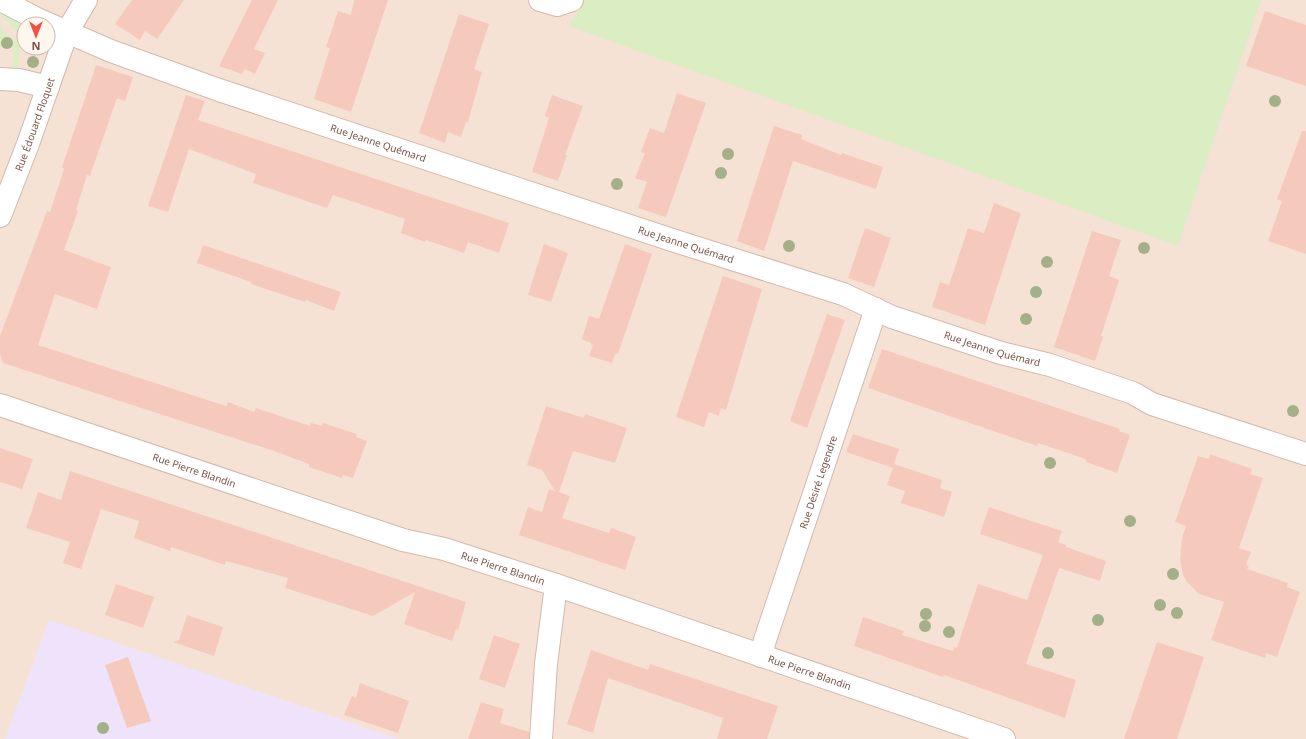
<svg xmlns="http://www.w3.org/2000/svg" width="1306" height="739" viewBox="0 0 1306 739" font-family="'Noto Sans',sans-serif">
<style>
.residential{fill:#f6e2d4;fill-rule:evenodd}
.education{fill:#eee3fa}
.green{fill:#daedc3}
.building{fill:#f5cabc}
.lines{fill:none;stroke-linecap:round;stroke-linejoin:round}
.street-casing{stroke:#d3b9ad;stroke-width:24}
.street{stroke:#fff;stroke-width:22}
.tree{fill:#a3b088}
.labels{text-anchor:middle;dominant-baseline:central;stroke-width:4;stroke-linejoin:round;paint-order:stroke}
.street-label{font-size:10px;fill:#795348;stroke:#fff6ee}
</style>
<rect width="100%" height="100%" fill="#fef1e6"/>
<path class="residential" d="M 0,0 L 1306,0 L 1306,739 L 0,739 ZM 24,24 L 48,24 L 48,48 L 24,48 Z"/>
<polygon class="education" points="49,620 398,739 5,739"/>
<g class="green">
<polygon points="584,0 1261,0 1178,246 569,26"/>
<polygon points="0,13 24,25 23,38 0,14"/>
<polygon points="0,24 4,28 2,30 20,44 18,68 13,66 14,47 0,47"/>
</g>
<g class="building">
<polygon points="132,0 184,0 157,39 145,31 140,40 115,24"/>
<polygon points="252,0 278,0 254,49 265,53 255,74 245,69 242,74 219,66"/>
<polygon points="354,0 388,0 351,112 314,99 330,48 326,47 338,11 351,15"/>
<polygon points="1265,11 1306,25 1306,86 1246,66"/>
<polygon points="459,14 489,24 474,69 482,72 468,122 466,122 461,137 448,132 445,143 419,133"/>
<polygon points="96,65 133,77 125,101 117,98 90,176 87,175 76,210 78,211 64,250 111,267 97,309 55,294 38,345 226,406 228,402 254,412 256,408 310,426 311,423 322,426 323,423 357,434 356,437 367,441 353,478 343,475 342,478 309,467 309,464 271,450 3,363 0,354 0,336 47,211 50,212 64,169 62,167"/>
<polygon points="677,93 706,103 666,217 638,208 647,182 635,178 645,153 641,152 650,128 664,133"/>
<polygon points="186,95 205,101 198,120 509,223 499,253 468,242 464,253 426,240 425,242 401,233 405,219 333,195 327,208 253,183 256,174 189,149 168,212 148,206"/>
<polygon points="552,95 583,106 565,155 567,155 558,181 532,172 549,118 545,116"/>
<polygon points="774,126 802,135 801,139 841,155 842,153 883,167 876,189 793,161 764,251 737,241"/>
<polygon points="1302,131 1306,131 1306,254 1268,241 1282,201 1277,199"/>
<polygon points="994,203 1021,213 985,325 932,307 940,282 949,285 968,228 984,233"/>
<polygon points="865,228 891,238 874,287 848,278"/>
<polygon points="1092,231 1121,240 1109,276 1119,280 1101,336 1103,337 1095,361 1054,347"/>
<polygon points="544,244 568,253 551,302 528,295"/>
<polygon points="625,244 652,254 618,354 616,353 612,363 589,356 593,345 591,345 591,343 582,339 589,316 599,319"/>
<polygon points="203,245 341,292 334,311 306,300 305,302 251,284 251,282 197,263"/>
<polygon points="723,276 762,289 726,410 721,408 719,416 709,412 704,427 676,417"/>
<polygon points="827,314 845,320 807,428 790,421"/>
<polygon points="882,349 1120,429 1119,431 1130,435 1117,473 1086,462 1086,459 1038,443 1037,446 868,388"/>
<polygon points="546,406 584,418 585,414 627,428 615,463 573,451 559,492 570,496 562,518 609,533 611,528 636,537 625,570 519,535 528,507 542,512 549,489 555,491 542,470 527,465"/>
<polygon points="853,434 899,449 894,464 942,480 940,488 952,492 944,517 901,503 905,491 887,485 893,468 846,452"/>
<polygon points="0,448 33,459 22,489 0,482"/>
<polygon points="1210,454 1252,469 1250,474 1263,478 1239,548 1251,552 1246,565 1249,566 1247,569 1288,583 1287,587 1300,592 1277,657 1266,653 1265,658 1211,640 1224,602 1199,594 1187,582 1183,575 1180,559 1182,538 1186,526 1175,522 1198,456 1209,459"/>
<polygon points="70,471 466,602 458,630 456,629 452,641 404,624 415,592 373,616 285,588 288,578 226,561 225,565 171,547 170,551 134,538 139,521 101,509 81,569 63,563 70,542 26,528 38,492 61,500"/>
<polygon points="989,507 1062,531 1058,542 1066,545 1066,547 1106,561 1100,581 1059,568 1026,664 1076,680 1065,718 944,675 943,677 854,646 863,617 904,631 902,635 953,651 954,647 957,648 978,584 1027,600 1043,555 980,534"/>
<polygon points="116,584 154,597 143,628 105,615"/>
<polygon points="187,615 223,627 214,656 173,642 179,640"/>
<polygon points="494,635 520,644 505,688 479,679"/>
<polygon points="1157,642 1204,657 1177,739 1124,739"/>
<polygon points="591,650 648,670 650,664 778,706 767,739 717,739 723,718 608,678 593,733 567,724"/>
<polygon points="128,657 151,721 127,728 105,665"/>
<polygon points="360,683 409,701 398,733 344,715 352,696 356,698"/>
<polygon points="481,702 504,709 500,723 529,732 529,739 468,739"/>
</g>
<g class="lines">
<defs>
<g id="street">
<path id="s1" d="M 1,0 L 37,19 L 111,51 L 219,90 L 672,240 L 843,294 L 892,317 L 1001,353 L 1050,365 L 1133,393 L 1152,404 L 1306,454"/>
<polyline points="540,0 557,5 572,0"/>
<polyline points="0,79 19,80 48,87"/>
<path id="s2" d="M 0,216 L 28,144 L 67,32 L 86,0"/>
<path id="s3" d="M 0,405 L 403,540 L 444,549 L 556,585 L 1004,739"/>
<path id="s4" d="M 761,656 L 765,640 L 876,309"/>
<polyline points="541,739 546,664 556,585"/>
</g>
</defs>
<use href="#street" class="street-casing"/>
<use href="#street" class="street"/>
</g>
<g class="tree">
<circle cx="7" cy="43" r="6"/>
<circle cx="33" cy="62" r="6"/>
<circle cx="1275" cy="101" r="6"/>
<circle cx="728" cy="154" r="6"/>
<circle cx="721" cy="173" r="6"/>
<circle cx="617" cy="184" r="6"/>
<circle cx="789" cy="246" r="6"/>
<circle cx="1144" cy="248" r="6"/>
<circle cx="1047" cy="262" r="6"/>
<circle cx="1036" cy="292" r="6"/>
<circle cx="1026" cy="319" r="6"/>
<circle cx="1293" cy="411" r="6"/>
<circle cx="1050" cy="463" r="6"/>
<circle cx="1130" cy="521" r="6"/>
<circle cx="1173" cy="574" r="6"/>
<circle cx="1160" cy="605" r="6"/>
<circle cx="1177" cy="613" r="6"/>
<circle cx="926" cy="614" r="6"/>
<circle cx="1098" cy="620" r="6"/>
<circle cx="925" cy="626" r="6"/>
<circle cx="949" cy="632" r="6"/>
<circle cx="1048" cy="653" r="6"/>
<circle cx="103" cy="728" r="6"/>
</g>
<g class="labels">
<g class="street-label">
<text stroke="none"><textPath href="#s2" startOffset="98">Rue Édouard Floquet</textPath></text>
<text stroke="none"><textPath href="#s1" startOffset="404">Rue Jeanne Quémard</textPath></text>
<text stroke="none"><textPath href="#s1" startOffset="728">Rue Jeanne Quémard</textPath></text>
<text stroke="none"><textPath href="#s1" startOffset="1052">Rue Jeanne Quémard</textPath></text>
<text stroke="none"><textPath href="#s3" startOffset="205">Rue Pierre Blandin</textPath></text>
<text stroke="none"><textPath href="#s4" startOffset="183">Rue Désiré Legendre</textPath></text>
<text stroke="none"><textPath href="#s3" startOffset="529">Rue Pierre Blandin</textPath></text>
<text stroke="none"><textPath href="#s3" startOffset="853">Rue Pierre Blandin</textPath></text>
</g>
</g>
<g transform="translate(36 36) rotate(180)"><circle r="19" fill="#fff6ee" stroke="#c9b5ac"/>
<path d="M0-3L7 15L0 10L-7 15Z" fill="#f05143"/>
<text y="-6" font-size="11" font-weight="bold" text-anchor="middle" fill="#795348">N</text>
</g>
</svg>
